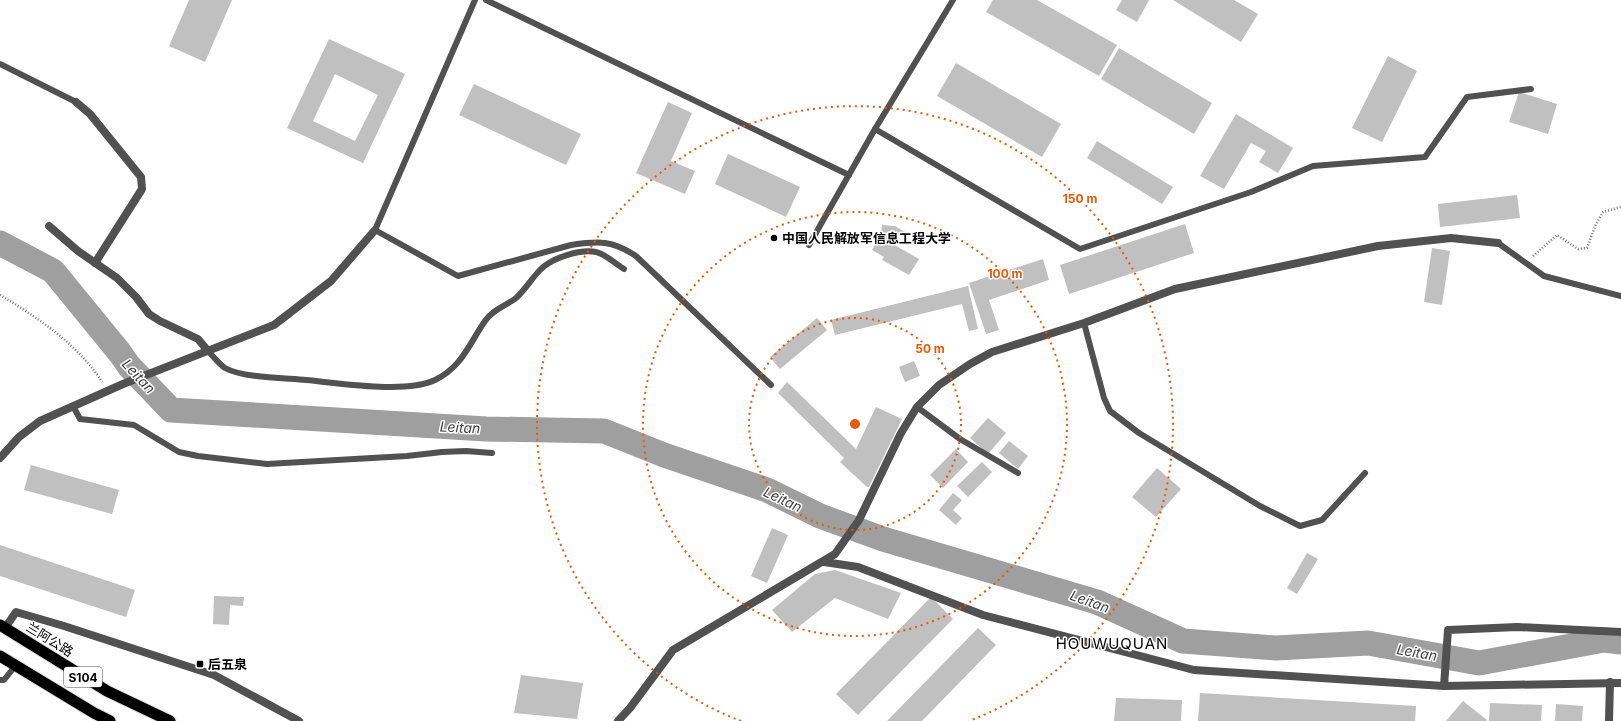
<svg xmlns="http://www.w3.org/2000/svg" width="1621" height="721" viewBox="0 0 1621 721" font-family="Inter,'Noto Sans SC',sans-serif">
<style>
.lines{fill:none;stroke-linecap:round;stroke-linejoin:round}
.river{stroke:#9f9f9f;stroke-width:25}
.building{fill:#c0c0c0;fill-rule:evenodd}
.trunk-casing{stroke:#dbdbdb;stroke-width:13}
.path{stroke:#737373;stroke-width:2.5;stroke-dasharray:1 2;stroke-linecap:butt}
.service{stroke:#515151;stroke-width:6}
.minor{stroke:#515151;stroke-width:8}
.trunk{stroke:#000;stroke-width:11}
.ring{fill:none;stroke:#e8590c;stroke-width:2;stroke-dasharray:2 4}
.poi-dot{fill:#000;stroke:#fff;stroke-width:1.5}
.labels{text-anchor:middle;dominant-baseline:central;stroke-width:3;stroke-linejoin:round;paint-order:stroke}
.shield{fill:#fff;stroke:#4c4c4c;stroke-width:1}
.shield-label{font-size:12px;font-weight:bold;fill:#000}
.poi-label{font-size:13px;font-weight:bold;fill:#000;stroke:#fff;text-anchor:start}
.street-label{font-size:13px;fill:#000;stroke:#fff}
.water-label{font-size:14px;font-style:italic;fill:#404040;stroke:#fff}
.quarter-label{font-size:15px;letter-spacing:1px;fill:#000;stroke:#fff}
.centre{fill:#e8590c;stroke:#fff;stroke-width:2}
.ring-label{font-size:12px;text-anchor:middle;font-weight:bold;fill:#e8590c;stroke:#fff;stroke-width:3;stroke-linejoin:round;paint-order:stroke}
</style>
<rect width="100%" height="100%" fill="#fff"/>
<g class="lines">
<polyline class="river" points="0,243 53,271 120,353 129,366 171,410 486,429 604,431 664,455 767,490 820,516 883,539 1097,602 1183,641 1276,648 1368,643 1479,663 1604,640 1621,642"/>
</g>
<g class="building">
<polygon points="189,0 232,0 205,62 169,46"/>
<polygon points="993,0 1037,0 1117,45 1099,76 986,12"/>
<polygon points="1122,0 1149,0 1137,22 1116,10"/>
<polygon points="1173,0 1234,0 1258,14 1241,42"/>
<path d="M 329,39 L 405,74 L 363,163 L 287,128 ZM 335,74 L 378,95 L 355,141 L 313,121 Z"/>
<polygon points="1119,48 1212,103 1194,134 1101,79"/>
<polygon points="1388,56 1417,71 1382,142 1352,128"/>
<polygon points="956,63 1061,124 1042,157 937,96"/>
<polygon points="474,84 581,134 566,165 459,115"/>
<polygon points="1519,92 1557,104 1548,134 1509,122"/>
<polygon points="668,102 692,113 671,161 695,171 685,194 636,173"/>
<polygon points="1236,114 1293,148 1278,173 1259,162 1266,151 1251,143 1224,189 1200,176"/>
<polygon points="1097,141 1173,187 1162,204 1087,158"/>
<polygon points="728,154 800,187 786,217 715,184"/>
<polygon points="1517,195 1520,218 1440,227 1438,204"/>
<polygon points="1185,224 1194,253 1069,294 1060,265"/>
<polygon points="882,225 895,226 905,232 896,235 891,243 919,259 909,275 882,260 884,257 872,250 881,233"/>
<polygon points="1432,248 1450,251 1442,305 1424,302"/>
<polygon points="1043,259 1049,280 989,300 999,330 986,334 969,283"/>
<polygon points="968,286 978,329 969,331 962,304 835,335 831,320"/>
<polygon points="817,318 827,330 780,369 770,357"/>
<polygon points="914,361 920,376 905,382 899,367"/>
<polygon points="787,382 856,449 876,407 902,419 869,487 867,487 840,462 844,458 778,393"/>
<polygon points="988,418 1006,433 988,454 970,438"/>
<polygon points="1009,441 1028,456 1018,469 999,453"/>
<polygon points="956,449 968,462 943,488 930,475"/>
<polygon points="982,462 992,472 968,497 957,486"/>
<polygon points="31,465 119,490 112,514 24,490"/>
<polygon points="1157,468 1181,489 1156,517 1132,497"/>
<polygon points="953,493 962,500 953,510 962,518 956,525 939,510"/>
<polygon points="772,528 788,535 767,583 751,576"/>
<polygon points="0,545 135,590 126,617 0,576"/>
<polygon points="1307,553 1318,559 1297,594 1287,588"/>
<polygon points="835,570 901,593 888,619 835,598 792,632 772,610 815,574"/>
<polygon points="214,596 244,597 243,606 230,605 229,625 213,624"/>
<polygon points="931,597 953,619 858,715 836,694"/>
<polygon points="978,628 996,645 922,721 887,721"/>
<polygon points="521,675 583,683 577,719 514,713"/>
<polygon points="1200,693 1416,706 1415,721 1198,721"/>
<polygon points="1116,698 1182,700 1181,721 1114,721"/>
<polygon points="1463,701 1487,720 1486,721 1446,721"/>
<polygon points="1490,703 1542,705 1541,721 1489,721"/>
<polygon points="1556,704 1583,706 1582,721 1555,721"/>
</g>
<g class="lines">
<defs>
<g id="trunk">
<polyline points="0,625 107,691 170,721"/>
<polyline points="0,656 94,713 110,721"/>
</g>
</defs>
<use href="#trunk" class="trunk-casing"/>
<g class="path">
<polyline points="1533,256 1557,235 1578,249 1587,248 1596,224 1603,212 1621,207"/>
<path d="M 0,295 C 37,317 79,345 102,382"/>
</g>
<g class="service">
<path d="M 475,0 L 375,230 L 458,276 L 571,245 C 599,241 612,240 636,256 L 771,385"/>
<polyline points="486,0 849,175"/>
<polyline points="0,64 76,102"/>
<polyline points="875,129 1080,249 1251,192 1313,166 1425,157 1467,97 1531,89"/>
<polyline points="1498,243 1544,276 1621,296"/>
<polyline points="809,245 875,129 953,0"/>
<polyline points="1084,323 1104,398 1110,411 1139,433 1202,471 1260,506 1300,526 1322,520 1365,473"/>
<path d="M 208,351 C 213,356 219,364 225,368 C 243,378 285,378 306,380 C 340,383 405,394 435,380 C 462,367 469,344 485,321 C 493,309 506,306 516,298 C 525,290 532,278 540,270 C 551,258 580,249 596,252 C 604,253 617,265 624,269"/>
<polyline points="73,406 80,419 134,425 179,452 198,456 267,464 407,456 442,452 466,451 492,453"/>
<polyline points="917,407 960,439 1018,473"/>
<polyline points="0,680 4,680 16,665"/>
</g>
<g class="minor">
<polyline points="76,102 90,114 141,177 142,189 95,263"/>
<polyline points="49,226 78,251 117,278 136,297 149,314 160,321 198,339 208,351"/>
<polyline points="0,458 19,437 40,421 123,384 274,325 331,281 375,230"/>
<polyline points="824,562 858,567 983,615 1194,670 1444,686 1621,683"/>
<polyline points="5,628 16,612 64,626 214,675 299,721"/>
<polyline points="1444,686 1448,630 1517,627 1621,632"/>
<polyline points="618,721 630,708 673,650 835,554 859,520 901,433 917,407 939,385 970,364 992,352 1084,323 1175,289 1378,246 1451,238 1498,243"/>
<polyline points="1609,721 1610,682"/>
</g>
<use href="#trunk" class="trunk"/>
</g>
<g class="ring">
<circle cx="855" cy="424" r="106"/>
<circle cx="855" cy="424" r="212"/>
<path d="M741 721A318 318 0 1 1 969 721"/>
</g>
<g class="poi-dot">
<circle cx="774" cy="238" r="4"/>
<rect x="196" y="660" width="8" height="8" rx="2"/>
</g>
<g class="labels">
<rect class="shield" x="64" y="667" width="38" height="20" rx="3"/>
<g class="shield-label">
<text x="83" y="677">S104</text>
</g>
<g class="poi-label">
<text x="782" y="238">中国人民解放军信息工程大学</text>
<text x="208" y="664">后五泉</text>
</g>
<g class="street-label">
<text transform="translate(50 639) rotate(32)">兰阿公路</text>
</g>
<g class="water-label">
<text transform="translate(139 376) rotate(47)">Leitan</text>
<text transform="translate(460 427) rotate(3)">Leitan</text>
<text transform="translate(783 499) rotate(25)">Leitan</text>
<text transform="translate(1090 601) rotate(20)">Leitan</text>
<text transform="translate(1417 652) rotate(10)">Leitan</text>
</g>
<g class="quarter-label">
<text x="1112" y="643">HOUWUQUAN</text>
</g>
</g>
<circle cx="855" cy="424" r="6" class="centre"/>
<g class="ring-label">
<text x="1080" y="203">150 m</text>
<text x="1005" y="278">100 m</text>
<text x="930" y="353">50 m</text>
</g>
</svg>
